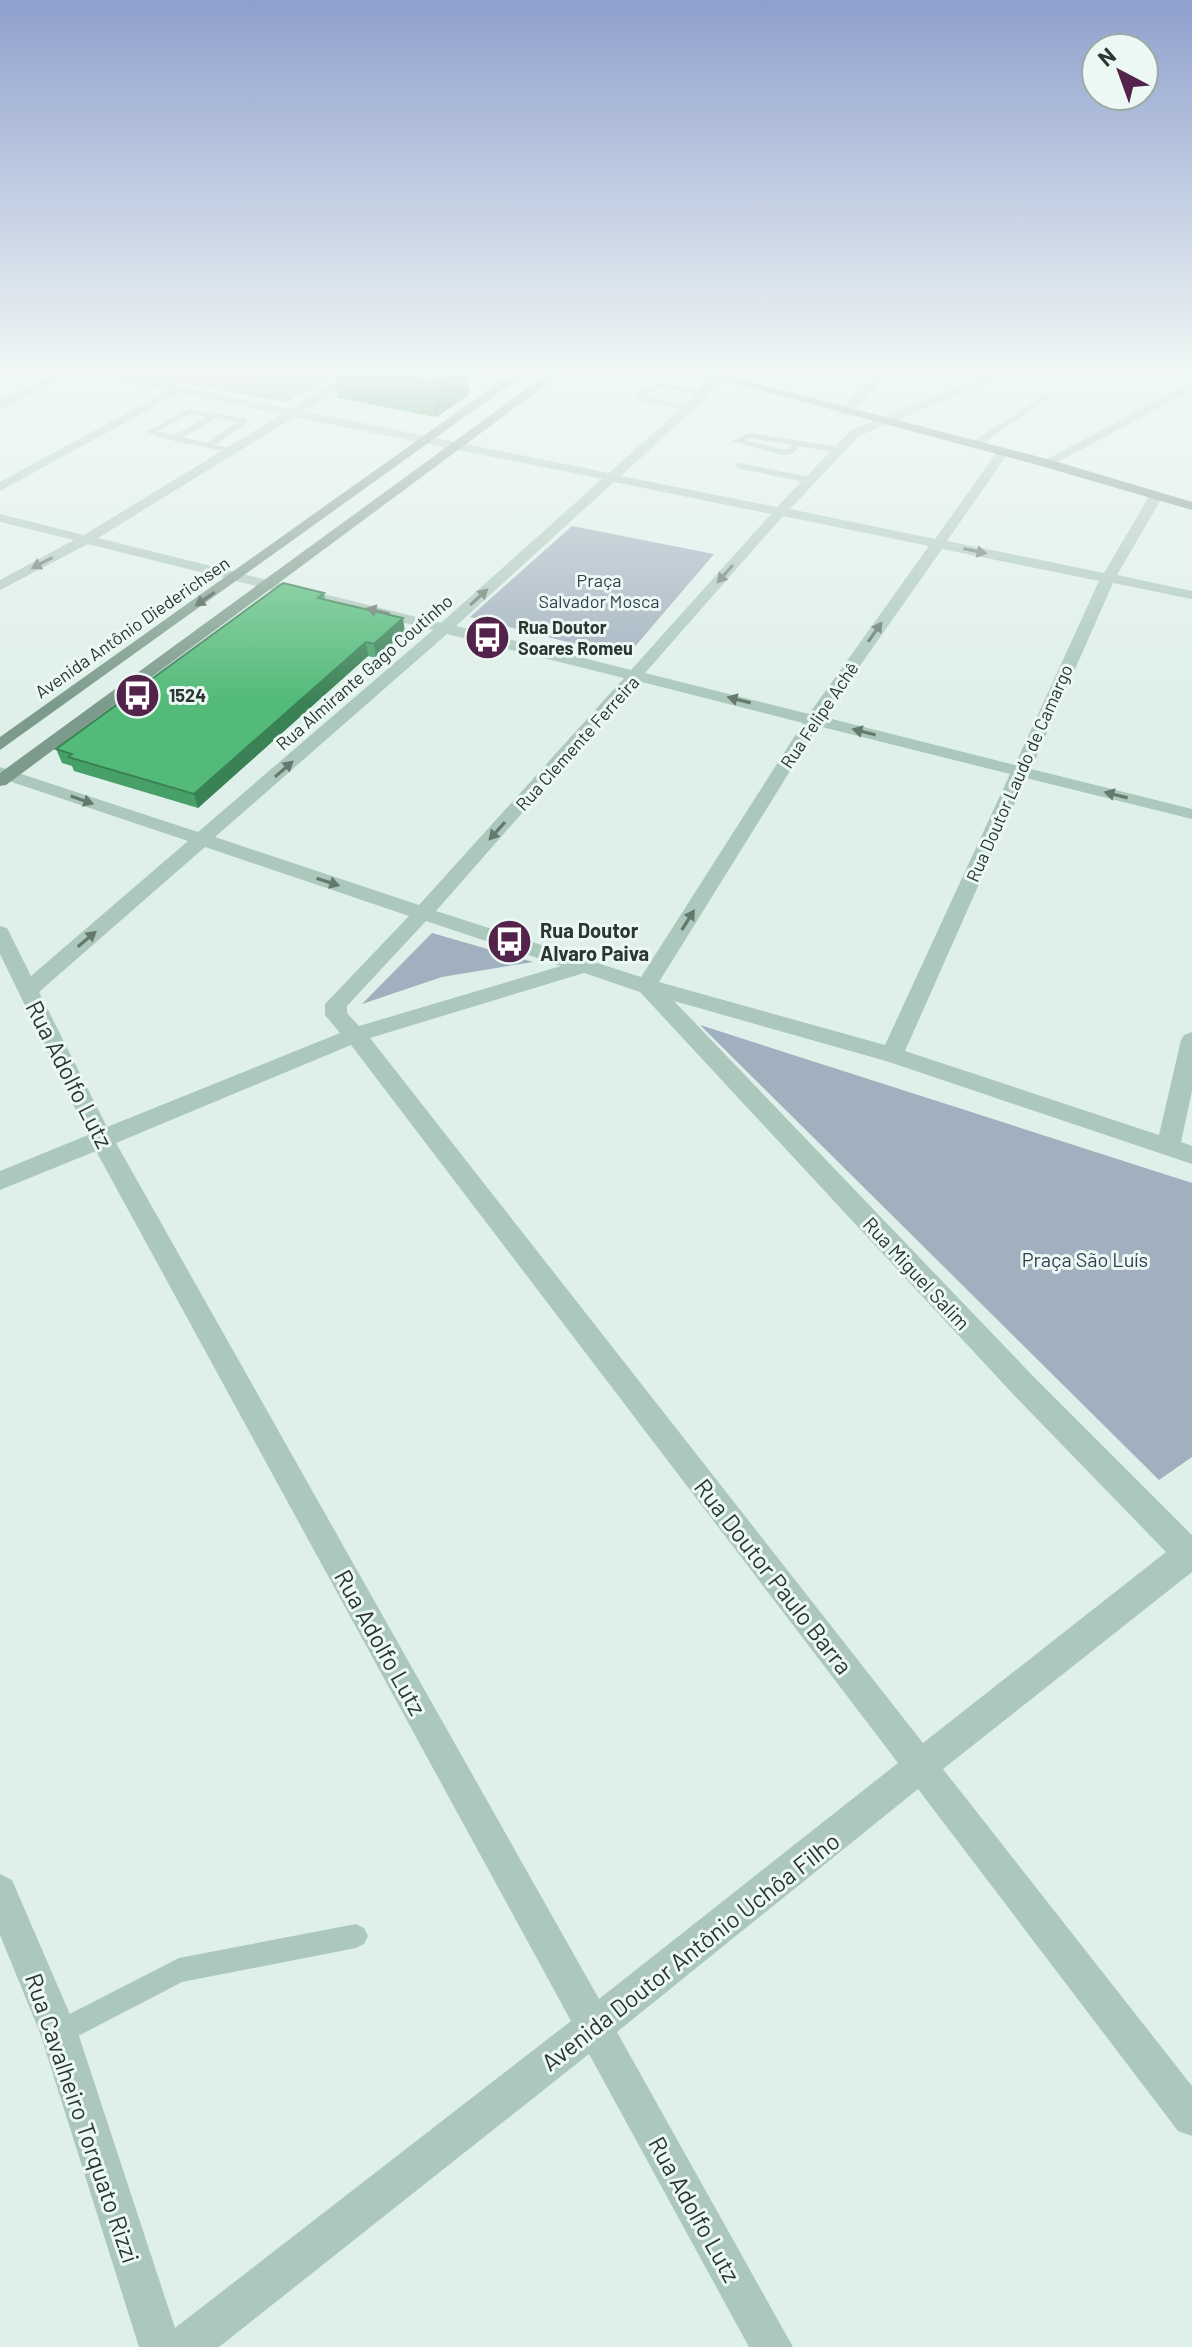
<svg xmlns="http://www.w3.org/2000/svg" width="1192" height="2347" viewBox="0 0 1192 2347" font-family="Barlow,sans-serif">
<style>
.green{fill:#a0b0be}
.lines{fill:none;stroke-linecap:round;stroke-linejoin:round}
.lane{fill:#acc8bc;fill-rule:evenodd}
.street{fill:#acc8bc;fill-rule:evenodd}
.secondary{fill:#7d9b8c;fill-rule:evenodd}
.wall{fill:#47a068}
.shaded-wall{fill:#3a8255}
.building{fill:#53ba79;stroke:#3a8255;stroke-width:2}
.oneway{fill:#64786e}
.oneway2{fill:#43544b}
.labels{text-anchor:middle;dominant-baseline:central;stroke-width:6;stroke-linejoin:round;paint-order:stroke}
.far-park-label{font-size:18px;fill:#304152;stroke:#ebf8f4}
.far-street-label{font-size:18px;fill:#2a362f;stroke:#ebf8f4}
.far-poi-label{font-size:18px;font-weight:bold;fill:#2a362f;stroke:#ebf8f4;text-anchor:start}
.poi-label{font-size:20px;font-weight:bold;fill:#2a362f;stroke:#ebf8f4;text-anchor:start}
.park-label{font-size:20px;fill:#304152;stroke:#ebf8f4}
.street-label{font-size:20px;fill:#2a362f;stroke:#ebf8f4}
.near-street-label{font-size:24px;fill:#2a362f;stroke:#ebf8f4}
</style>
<rect width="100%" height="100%" fill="#dff0ea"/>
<g class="green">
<polygon points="127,373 340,373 286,402"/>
<polygon points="572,526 714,554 626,657 470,617"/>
<polygon points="432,933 533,962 442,977 362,1004"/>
<polygon points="700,1025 1192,1183 1192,1457 1159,1480"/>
</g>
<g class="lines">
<g class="lane">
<polygon points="660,383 704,392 708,394 704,396 661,387 643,396 691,406 688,410 639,401 634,395"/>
<polygon points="1046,394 1049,398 986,441 977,447 971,447 971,443"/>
<path d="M 189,409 L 247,419 L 247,423 L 215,445 L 233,449 L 233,453 L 174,441 L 146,432 ZM 190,414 L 207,417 L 174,435 L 157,431 ZM 216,418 L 237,422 L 207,443 L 183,437 Z"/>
<path d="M 749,433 L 838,447 L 842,450 L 838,453 L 800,446 L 792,454 L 782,455 L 732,441 ZM 750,438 L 792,445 L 787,449 L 782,449 L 744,440 Z"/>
<polygon points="739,463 810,477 814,480 810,483 736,468 736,464"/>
<polygon points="356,1924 364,1928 368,1936 364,1944 356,1948 182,1982 59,2046 50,2042 46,2033 50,2024 179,1958"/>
</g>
<g class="street">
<polygon points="58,373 73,373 0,409 0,400"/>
<path d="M 90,373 L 114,373 L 290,409 L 349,373 L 363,373 L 303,411 L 609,473 L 699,392 L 708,373 L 720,373 L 708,396 L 621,476 L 777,507 L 851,430 L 993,373 L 1009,373 L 859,436 L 790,509 L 935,539 L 999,449 L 1003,448 L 1009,452 L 947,541 L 1104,573 L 1151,493 L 1163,496 L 1117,575 L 1192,591 L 1192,599 L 1113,583 L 1031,769 L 1192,809 L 1192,819 L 1026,778 L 905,1051 L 1159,1135 L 1181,1040 L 1184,1035 L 1192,1032 L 1192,1091 L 1181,1142 L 1192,1146 L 1192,1164 L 886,1061 L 674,1001 L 1032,1375 L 1192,1535 L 1192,1572 L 943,1769 L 1192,2086 L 1192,2136 L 1178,2131 L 918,1789 L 617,2032 L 793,2347 L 749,2347 L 589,2054 L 219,2347 L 139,2347 L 40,2033 L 0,1935 L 0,1874 L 12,1880 L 78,2033 L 175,2328 L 571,2021 L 96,1151 L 0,1190 L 0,1171 L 88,1135 L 0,954 L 0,926 L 7,928 L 31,976 L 188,841 L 0,778 L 0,767 L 198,832 L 433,630 L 88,544 L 0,590 L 0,580 L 74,540 L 0,522 L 0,514 L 84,535 L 282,414 L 179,393 L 0,491 L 0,482 L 167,391 ZM 294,417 L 602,479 L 441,623 L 98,538 ZM 614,482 L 771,514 L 631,670 L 456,626 ZM 783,516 L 929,546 L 809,714 L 645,673 ZM 942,549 L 1099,581 L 1015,765 L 824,717 ZM 447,634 L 624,678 L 419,905 L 215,837 ZM 638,681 L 803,723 L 641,977 L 436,911 ZM 818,726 L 1010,774 L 885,1045 L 659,982 ZM 205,847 L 409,916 L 325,1004 L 325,1015 L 340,1033 L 107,1127 L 39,992 ZM 426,921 L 561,966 L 359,1026 L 347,1013 L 347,1006 ZM 584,973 L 640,992 L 1012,1393 L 1166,1552 L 923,1743 L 370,1038 ZM 351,1045 L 898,1763 L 599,1999 L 116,1143 Z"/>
<polygon points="878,373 891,373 849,415 841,415 841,409"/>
<polygon points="1192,382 1192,390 1051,466 1040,463"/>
</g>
<g class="secondary">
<polygon points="512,373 526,373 0,750 0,737"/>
<polygon points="548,373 562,373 6,785 0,786 0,773"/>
<polygon points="696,373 716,373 1051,460 1192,502 1192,510 1041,466"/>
</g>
</g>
<g class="wall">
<polygon points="335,373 477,373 468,379 469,395 436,417 338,398"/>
<polygon points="324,593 325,599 405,632 376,658 368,656 198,808 74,771 72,766 62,763 56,749"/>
</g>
<g class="shaded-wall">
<polygon points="448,373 477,373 468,379 469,395 436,417 433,383"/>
<polygon points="403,618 405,632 376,658 374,644"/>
<polygon points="366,642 368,656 198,808 194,794"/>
</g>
<g class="building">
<polygon points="380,373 449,373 433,383"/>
<polygon points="283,583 324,593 318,598 403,618 374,644 366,642 194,794 68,757 72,754 56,749"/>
</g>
<defs><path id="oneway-solid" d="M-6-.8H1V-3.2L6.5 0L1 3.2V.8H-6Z" transform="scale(2)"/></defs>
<g class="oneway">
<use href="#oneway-solid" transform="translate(975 551) rotate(12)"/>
<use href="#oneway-solid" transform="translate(42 563) rotate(152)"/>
<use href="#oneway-solid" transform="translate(725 574) rotate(131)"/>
<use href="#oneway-solid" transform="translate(479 597) rotate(-43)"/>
<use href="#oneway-solid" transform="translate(378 611) rotate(-167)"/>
<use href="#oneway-solid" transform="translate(875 632) rotate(-55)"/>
<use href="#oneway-solid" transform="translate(739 700) rotate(-166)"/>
<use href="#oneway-solid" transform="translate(864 732) rotate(-166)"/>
<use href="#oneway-solid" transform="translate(284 769) rotate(-41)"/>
<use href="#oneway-solid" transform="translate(1116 795) rotate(-166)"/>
<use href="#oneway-solid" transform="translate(82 800) rotate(19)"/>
<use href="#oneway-solid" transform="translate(497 831) rotate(132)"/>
<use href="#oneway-solid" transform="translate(328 882) rotate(18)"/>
<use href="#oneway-solid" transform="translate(688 920) rotate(-58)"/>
<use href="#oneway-solid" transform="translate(87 939) rotate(-40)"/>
</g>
<use class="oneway2" href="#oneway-solid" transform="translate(205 599) rotate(145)"/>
<linearGradient id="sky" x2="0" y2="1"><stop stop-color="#8fa0cd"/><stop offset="0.53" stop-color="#f1f8f6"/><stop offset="1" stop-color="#f1f8f6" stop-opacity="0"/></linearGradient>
<rect width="1192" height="702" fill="url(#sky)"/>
<defs>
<symbol id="bus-disc" viewBox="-11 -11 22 22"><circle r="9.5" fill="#54234b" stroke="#ebf8f4"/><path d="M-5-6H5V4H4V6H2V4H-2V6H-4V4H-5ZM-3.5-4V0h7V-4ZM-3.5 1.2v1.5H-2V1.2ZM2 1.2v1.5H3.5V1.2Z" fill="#fff"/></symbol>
</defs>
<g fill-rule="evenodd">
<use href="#bus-disc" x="462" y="612" width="51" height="51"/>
<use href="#bus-disc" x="112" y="670" width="51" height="51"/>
<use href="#bus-disc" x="484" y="916" width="51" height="51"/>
</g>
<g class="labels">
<g class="far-park-label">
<text x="599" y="580">Praça<tspan x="599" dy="21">Salvador Mosca</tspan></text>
</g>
<g class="far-street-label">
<text transform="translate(132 627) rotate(-35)">Avenida Antônio Diederichsen</text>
<text transform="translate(364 672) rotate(-41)">Rua Almirante Gago Coutinho</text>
<text transform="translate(819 715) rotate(-56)">Rua Felipe Achê</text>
<text transform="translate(577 743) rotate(-48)">Rua Clemente Ferreira</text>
<text transform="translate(1019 773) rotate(-66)">Rua Doutor Laudo de Camargo</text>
</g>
<g class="far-poi-label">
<text x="518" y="627">Rua Doutor<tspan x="518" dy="21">Soares Romeu</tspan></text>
<text x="169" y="695">1524</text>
</g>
<g class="poi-label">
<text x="540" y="930">Rua Doutor<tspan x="540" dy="23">Alvaro Paiva</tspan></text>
</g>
<g class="park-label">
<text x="1085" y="1259">Praça São Luís</text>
</g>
<g class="street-label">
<text transform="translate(917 1273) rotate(47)">Rua Miguel Salim</text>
</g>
<g class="near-street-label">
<text transform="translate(70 1074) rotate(63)">Rua Adolfo Lutz</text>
<text transform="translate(774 1576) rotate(52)">Rua Doutor Paulo Barra</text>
<text transform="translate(381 1642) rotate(61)">Rua Adolfo Lutz</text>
<text transform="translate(690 1951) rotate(-38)">Avenida Doutor Antônio Uchôa Filho</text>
<text transform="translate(83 2118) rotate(71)">Rua Cavalheiro Torquato Rizzi</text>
<text transform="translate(695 2209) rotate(61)">Rua Adolfo Lutz</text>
</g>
</g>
<g transform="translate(1120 72) rotate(319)"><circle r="38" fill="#ebf8f4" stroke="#9eaaa5" stroke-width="2"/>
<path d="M0-6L14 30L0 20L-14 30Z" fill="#54234b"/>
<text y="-12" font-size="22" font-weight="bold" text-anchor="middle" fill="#2a362f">N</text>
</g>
</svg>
